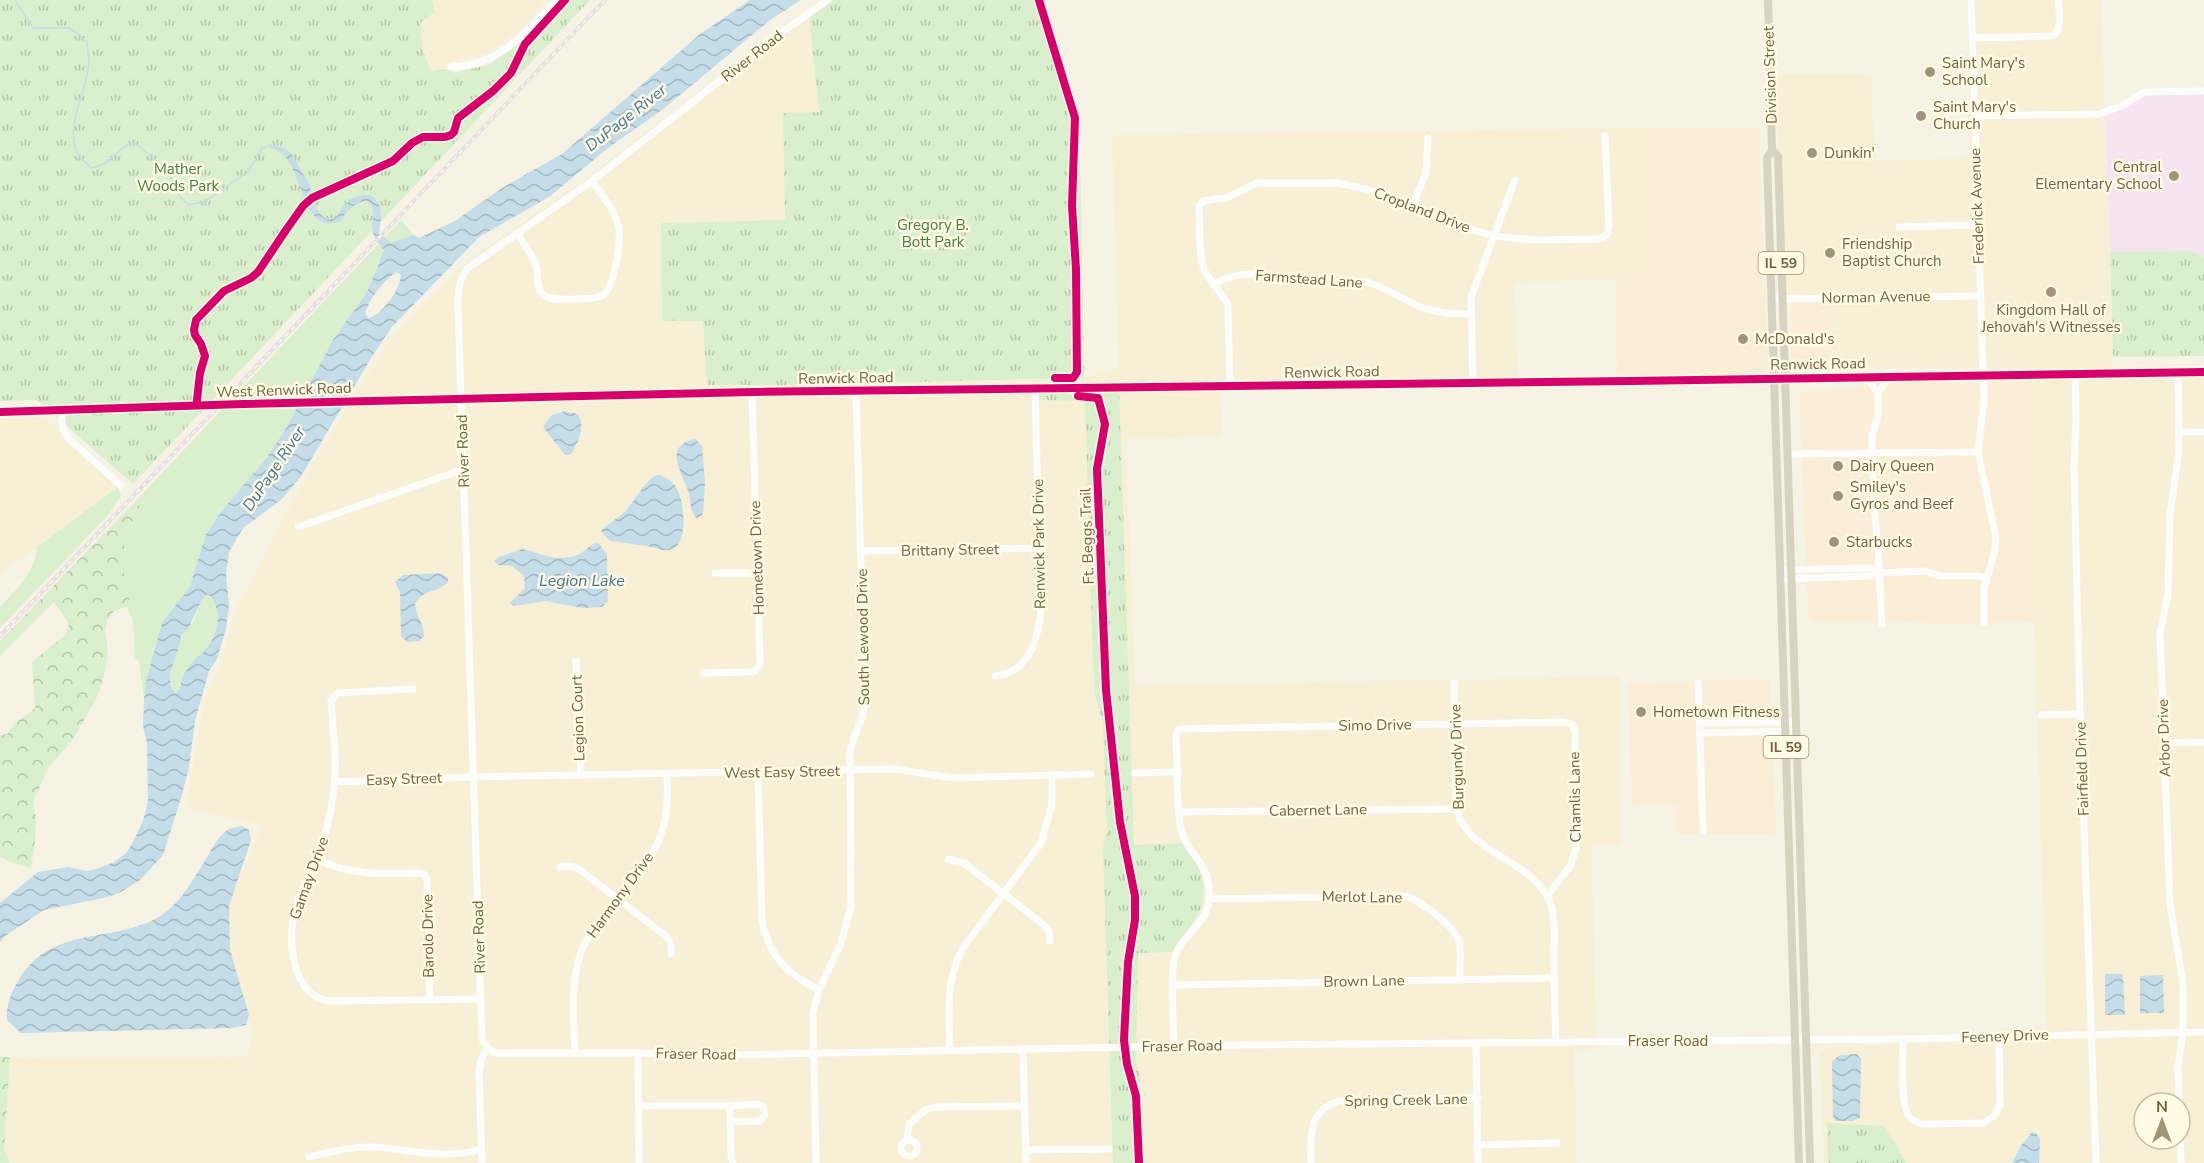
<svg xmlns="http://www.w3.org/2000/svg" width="2204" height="1163" viewBox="0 0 2204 1163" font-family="'Nunito Sans',sans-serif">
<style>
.residential{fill:#f7f0d6;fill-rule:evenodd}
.commercial{fill:#fbeed8}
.education{fill:#f6e5f0}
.grass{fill:#d9efcd}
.forest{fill:url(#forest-crowns)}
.park{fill:url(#park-tufts)}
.water{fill:url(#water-waves);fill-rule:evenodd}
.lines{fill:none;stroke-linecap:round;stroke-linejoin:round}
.stream{stroke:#c4dde8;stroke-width:1.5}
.minor{stroke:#fefdfb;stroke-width:7}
.major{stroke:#d8d2c0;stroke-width:8}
.rail-casing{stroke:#e5e0e3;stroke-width:4}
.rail{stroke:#fffbe4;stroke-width:1.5;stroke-dasharray:4.5;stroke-linecap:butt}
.cycleway-casing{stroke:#fffbe4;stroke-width:11}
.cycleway{stroke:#d6006c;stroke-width:8}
.poi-dot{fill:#a2947b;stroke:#fffbe4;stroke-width:2}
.labels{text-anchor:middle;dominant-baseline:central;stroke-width:5;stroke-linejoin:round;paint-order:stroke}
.shield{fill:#fffbe4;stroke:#9e8f73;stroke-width:1.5}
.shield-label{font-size:14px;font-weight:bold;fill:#756143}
.street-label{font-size:15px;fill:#756143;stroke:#fffbe4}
.poi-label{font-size:15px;fill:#756143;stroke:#fffbe4;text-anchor:start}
.park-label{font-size:15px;fill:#40823d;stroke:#fffbe4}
.water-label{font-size:16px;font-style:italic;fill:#40759a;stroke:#fffbe4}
</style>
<defs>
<pattern id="forest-crowns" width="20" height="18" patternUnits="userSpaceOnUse" patternTransform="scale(1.5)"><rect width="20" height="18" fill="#d9efcd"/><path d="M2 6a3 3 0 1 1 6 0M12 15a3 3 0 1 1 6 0" fill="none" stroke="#b5c5a8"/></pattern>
<pattern id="park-tufts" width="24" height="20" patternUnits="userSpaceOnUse" patternTransform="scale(1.5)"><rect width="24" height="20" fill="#d9efcd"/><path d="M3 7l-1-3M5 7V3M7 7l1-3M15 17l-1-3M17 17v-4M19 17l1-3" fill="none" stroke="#b5c5a8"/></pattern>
<pattern id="water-waves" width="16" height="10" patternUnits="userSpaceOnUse" patternTransform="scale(1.5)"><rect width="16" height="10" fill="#c4dde8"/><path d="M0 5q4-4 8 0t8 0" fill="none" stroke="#a4b7be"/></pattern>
</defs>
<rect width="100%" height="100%" fill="#f6f3e4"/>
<g class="residential">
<polygon points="432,0 547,0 518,32 487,54 452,61 452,69 431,71 422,49 421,22 435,12"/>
<polygon points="1967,0 2101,0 2113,368 1866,367 1858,364 1833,364 1829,294 1784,295 1776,74 1871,74 1875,161 1970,158"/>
<polygon points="809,15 819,112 783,113 785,220 661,223 662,321 702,312 707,385 791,385 1084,378 1119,368 1112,135 1646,128 1651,279 1514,282 1518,377 1220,380 1222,437 1126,439 1135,685 1620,677 1621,845 1592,845 1596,1049 1574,1050 1577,1163 11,1163 4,1150 10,1058 246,1057 254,1034 230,950 229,906 262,825 187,808 198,731 205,698 223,660 233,615 312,465 393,334 468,260 589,176 795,19"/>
<path d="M 2204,375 L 2204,1163 L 1824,1163 L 1820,1053 L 1833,1046 L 2047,1039 L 2027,379 ZM 2144,1103 L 2180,1103 L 2180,1139 L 2144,1139 Z"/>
<polygon points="44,417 118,487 12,565 0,578 0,419"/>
</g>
<g class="commercial">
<polygon points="1712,127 1756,129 1759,127 1768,374 1617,377 1616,280 1651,279 1646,128"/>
<polygon points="1829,294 1833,364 1796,365 1791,356 1789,295"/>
<polygon points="2027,379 2035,622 1929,624 1922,622 1814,623 1808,617 1799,391 1835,390 1893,381 1974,383 1991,380"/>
<polygon points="1770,679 1776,834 1677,834 1676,805 1632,806 1628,683"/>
</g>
<polygon class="education" points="2204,93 2204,257 2190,251 2110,252 2105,115 2145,94"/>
<g class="grass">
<polygon points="401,220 414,235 379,260 367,292 333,340 285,430 268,456 221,512 206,534 190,586 169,613 155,646 144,700 139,662 135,658 133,621 126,606 130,598 124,576 124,529 139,505 132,505"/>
<path d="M 118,487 L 121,496 L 108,515 L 0,628 L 0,607 C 16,590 36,571 37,547 Z"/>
<path d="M 208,594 C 223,611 219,635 205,651 C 200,656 195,658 191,664 C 188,668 185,672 183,676 C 180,683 182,688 176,693 C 164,680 176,653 182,639 L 181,634 L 193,622 L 202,598 Z"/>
</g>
<g class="forest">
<path d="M 132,505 L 139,505 L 141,512 L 124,529 L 124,576 L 130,583 L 130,598 L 126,606 L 113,612 L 107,621 L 105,630 L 108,650 L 105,671 L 98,695 L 74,738 L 48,768 L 33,802 L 36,817 L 35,842 L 31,868 L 8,861 L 0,856 L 0,735 L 8,734 C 18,717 22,720 35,708 L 32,662 L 65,635 L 69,624 L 54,602 L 0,656 L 0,641 Z"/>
<polygon points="0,1056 10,1058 4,1150 10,1163 0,1163"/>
</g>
<g class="park">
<polygon points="0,0 432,0 435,12 421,22 422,49 431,71 452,69 453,73 489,65 523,39 561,0 590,0 133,484 37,400 0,401"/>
<polygon points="831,0 1037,0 1061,90 1078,118 1081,191 1084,378 791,385 707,385 703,321 662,321 661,223 785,220 783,113 819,112 809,15"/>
<polygon points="2190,251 2204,257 2204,356 2113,357 2110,252"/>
<path d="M 1119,386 L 1134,845 L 1182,843 C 1185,849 1190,853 1194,859 C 1206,877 1207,903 1194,921 C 1187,932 1178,940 1172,952 L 1138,953 L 1136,1061 L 1140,1078 L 1142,1163 L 1113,1163 L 1103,847 L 1107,832 L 1103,724 L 1095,694 L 1093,664 L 1085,401 L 1039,400 L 1039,388 Z"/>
<polygon points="1827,1123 1883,1126 1895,1143 1906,1163 1828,1163"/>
</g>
<g class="water">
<path d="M 750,0 L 801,0 L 770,20 L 662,110 L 608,148 L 549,197 L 479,237 L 391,328 L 371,358 L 300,478 L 281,500 L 243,528 L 229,552 L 226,574 L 229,606 L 226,629 L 217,659 L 209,671 L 195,721 L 189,767 L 181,798 L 163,855 L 140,880 L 121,892 L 108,897 L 44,910 L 5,936 L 0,942 L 0,903 L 38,872 L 68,867 L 87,871 L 97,869 L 114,862 L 126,853 L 132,844 L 143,821 L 148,801 L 147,743 L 143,726 L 144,700 L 147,677 L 162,623 L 190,586 L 206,534 L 221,512 L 268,456 L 285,430 L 333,340 L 367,292 L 384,250 C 380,245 375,239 373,233 C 369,221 379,212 368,201 C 359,199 344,213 341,221 C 297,239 306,152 270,148 L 269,144 C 294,150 292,154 303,174 C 306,178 310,183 310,187 C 312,201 315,211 327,220 L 335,219 C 339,214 341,208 346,204 C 357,193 375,189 380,208 C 382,216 380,225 379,233 L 391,243 L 414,235 L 419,238 L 455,221 L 502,188 L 562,154 L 700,34 ZM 396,272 L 401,275 C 400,290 382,315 368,318 L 365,314 C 370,297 382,283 396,272 ZM 208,594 C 224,611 219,635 204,651 C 200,656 194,658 191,664 C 188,668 185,672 183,676 C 180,683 182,688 176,693 C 160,677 182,652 181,634 L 188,629 L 202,599 Z"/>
<path d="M 565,411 C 566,412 574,413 575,413 C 589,420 577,447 570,455 L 565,455 L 543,427 L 552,415 Z"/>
<path d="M 695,439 L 702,446 L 705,483 L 703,514 L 697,519 C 688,510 692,499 687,488 C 680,470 664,445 695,439 Z"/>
<path d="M 657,475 C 666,476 674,482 678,491 C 684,503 688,541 674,548 C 664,553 656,548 647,546 C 635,544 622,543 610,541 L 601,531 C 608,524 614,521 621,515 C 634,505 642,482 657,475 Z"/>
<path d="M 598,543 L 607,554 L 608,601 L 602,607 L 582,608 L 545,601 L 514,606 L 510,603 L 525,588 L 524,576 L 512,566 L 498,565 L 494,561 L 499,557 L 522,549 C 541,553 557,563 577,555 C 585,552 589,544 598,543 Z"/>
<path d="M 440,573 L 448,578 L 448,582 C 437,593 423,589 415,604 C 416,616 424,624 424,636 L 419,641 L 407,642 L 401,636 L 400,592 L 395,582 L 403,575 Z"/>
<path d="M 242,826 L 249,830 L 251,840 L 229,906 L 230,950 L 249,1015 L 246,1025 L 233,1028 L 21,1033 L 7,1020 C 6,1005 11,993 18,981 C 51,925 109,944 157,918 C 181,904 194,878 209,854 C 213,847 218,837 225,832 C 229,828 236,827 242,826 Z"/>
<polygon points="2105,974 2123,974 2125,1015 2105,1015"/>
<polygon points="2163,975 2164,1013 2140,1013 2140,976"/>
<polygon points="1857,1054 1861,1059 1860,1118 1853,1121 1835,1121 1833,1116 1832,1061 1840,1055"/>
<polygon points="2032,1132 2036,1133 2040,1139 2039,1163 2012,1163 2020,1147"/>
</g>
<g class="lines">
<path class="stream" d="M 15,0 L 33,28 L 70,28 L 87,42 C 88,52 90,61 88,70 C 84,95 67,125 76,150 C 78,157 86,162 91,168 C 115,165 117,144 135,143 L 169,171 L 175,191 L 188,205 L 204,202 L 248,172 L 262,148 L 269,146"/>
<g class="minor">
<polyline points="1971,0 1984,400 1978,452 1996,538 1995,550 1984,588 1984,622"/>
<path d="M 1972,38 L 2053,36 C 2063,27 2059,12 2058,0"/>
<path d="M 451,67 C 501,65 524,34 557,0"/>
<polyline points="1975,116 2099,114 2124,105 2144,92 2204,91"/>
<polyline points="1413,205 1426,173 1428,138"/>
<polyline points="1899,227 1978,225"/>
<path d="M 517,233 C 523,243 532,254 536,265 C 539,275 535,288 544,295 C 551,301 567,299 576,299 C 584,298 596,300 603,295 C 615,286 622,239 618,225 C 614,209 601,194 592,181"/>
<path d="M 1215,284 C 1246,264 1286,280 1319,282 C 1336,283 1354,279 1370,283 C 1386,288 1401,298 1416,305 C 1433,313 1451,314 1470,314"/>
<polyline points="1772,299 1980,296"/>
<polyline points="2178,372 2179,450 2170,515 2168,594 2160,633 2170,905 2183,983 2183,1032 2178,1066 2179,1103"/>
<polyline points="2075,374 2076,418 2074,465 2080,714 2096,1163"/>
<polyline points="1866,377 1878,393 1889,377"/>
<polyline points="1473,383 1471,297 1515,180"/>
<path d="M 1230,387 L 1228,305 C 1221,291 1208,280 1204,269 C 1198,252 1200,224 1199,206 L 1203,201 L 1226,198 L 1257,183 L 1338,183 L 1379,192 L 1456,225 L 1494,236 L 1535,240 L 1599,239 L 1607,235 L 1609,227 L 1605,136"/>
<polyline points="1878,393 1878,416 1872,435 1874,506 1878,546 1882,624"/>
<polyline points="61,411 63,428 67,437 120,485"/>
<polyline points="0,412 243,404 752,392 1631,381 2204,372"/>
<polyline points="2179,432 2204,432"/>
<polyline points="1787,454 1978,452"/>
<polyline points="298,527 464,469"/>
<polyline points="861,551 1039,548"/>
<polyline points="1781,570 1871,568 1879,573"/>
<polyline points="715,573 758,573"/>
<polyline points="1781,579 1871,576 1879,573 1925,571 1940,576 1977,576 1987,578"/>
<polyline points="576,661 581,775"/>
<polyline points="704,673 749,672 755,671 760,663 752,392"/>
<path d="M 995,676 C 1029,673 1038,640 1041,610 L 1035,388"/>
<path d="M 1454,683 L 1456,809 C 1470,855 1526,858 1547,896 C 1558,916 1553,946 1554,968 C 1554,993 1555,1017 1556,1042"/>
<polyline points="1698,683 1703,831"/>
<path d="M 413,689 L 338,693 L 331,700 C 333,731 338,765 333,796 C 330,817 325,838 317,858 C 311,875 300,891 295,909 C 288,936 290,986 321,999 C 325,1001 331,1001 335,1001 L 481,999"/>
<polyline points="2041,715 2080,714"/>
<polyline points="1700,723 1796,722"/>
<polyline points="1700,733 1797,731"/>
<polyline points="2164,743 2204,742"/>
<path d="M 758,772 L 762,922 C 770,957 787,974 819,990"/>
<polyline points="1135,773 1178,772"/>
<polyline points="334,782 473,777 894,769 953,778 1091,774"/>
<polyline points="1180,812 1456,809"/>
<polyline points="948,859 964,863 1044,925 1049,932 1050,941"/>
<path d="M 317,860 C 355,876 380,874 420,873 L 425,875 L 427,879 L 430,1000"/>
<polyline points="560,867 571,866 579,869 667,937 671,945 671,954"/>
<path d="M 1209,899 L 1406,896 C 1421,902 1454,925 1459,942 C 1462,953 1459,968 1460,980"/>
<polyline points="1174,985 1554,978"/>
<path d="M 1903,1039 C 1903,1056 1900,1101 1908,1115 C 1911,1121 1917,1123 1923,1124 L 1984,1123 L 1995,1115 L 2000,1104 L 1999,1036"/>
<polyline points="1476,1043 1478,1163"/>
<path d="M 1174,1046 C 1174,1024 1169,971 1176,954 C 1184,934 1207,923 1209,900 C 1213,862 1185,855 1180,825 C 1176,796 1178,766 1176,737 L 1178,730 L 1181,729 L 1563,722 L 1572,724 L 1575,731 L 1576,848 L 1571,865 L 1547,896"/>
<polyline points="487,1048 495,1053 638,1053 724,1055 1238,1045 1903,1039 2204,1032"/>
<path d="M 487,1048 L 482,1039 C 475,795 467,551 458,307 C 458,292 458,280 468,268 L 592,181 L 778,35 L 828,0"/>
<polyline points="1023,1049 1026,1163"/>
<path d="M 950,1050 C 949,1014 945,980 963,948 L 1041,843 L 1052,804 L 1052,775"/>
<path d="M 575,1052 C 574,1017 569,981 583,947 C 589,934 601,921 610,909 C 625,889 648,865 658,842 C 668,820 668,797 667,774"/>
<polyline points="638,1053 639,1163"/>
<polyline points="639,1106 730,1106 731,1156 733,1163"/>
<polyline points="730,1106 757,1104 763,1106 765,1115 760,1121 730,1122"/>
<polyline points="2180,1128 2181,1163"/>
<circle cx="909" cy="1148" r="8"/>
<polyline points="907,1140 909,1124 927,1109 938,1107 1024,1106"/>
<polyline points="1477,1145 1557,1143"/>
<polyline points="1026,1150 1109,1149"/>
<path d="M 309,1157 C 331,1152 351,1146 374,1147 C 410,1149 444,1161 481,1149"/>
<polyline points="482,1163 479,1071 481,1060 487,1048"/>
<path d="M 816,1163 L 813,1013 L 819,990 L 841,943 L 851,906 L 850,751 C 854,735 862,722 865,705 L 856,391"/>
<path d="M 1311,1163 C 1310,1133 1309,1105 1346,1100 L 1478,1098"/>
</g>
<g class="major">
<polyline points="1768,0 1772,150 1767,158 1799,1163"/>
<polyline points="1772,150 1778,156 1810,1163"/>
</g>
<defs>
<polyline id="rail" points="0,636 605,0"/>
</defs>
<use href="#rail" class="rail-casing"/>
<use href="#rail" class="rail"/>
<defs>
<g id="cycleway">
<polyline points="1039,0 1075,118 1072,206 1076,269 1077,372 1073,378 1055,378"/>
<polyline points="1078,396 1098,398 1105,424 1097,469 1106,690 1120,822 1135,896 1135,920 1128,962 1124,1040 1127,1064 1136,1096 1139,1163"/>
<polyline points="197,400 200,373 205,356 201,344 195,335 194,330 196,320 224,291 251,278 258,272 286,230 303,206 312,198 393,161 412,143 423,137 445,137 451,135 454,132 458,118 493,91 511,73 525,44 565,0"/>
<polyline points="0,412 243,404 752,392 1631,381 2204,372"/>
</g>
</defs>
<use href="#cycleway" class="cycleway-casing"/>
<use href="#cycleway" class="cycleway"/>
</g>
<g class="poi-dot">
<circle cx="1930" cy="72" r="6"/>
<circle cx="1921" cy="116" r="6"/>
<circle cx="1812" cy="153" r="6"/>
<circle cx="2174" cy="176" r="6"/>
<circle cx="1830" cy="253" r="6"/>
<circle cx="2051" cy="292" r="6"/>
<circle cx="1743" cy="339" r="6"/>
<circle cx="1838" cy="466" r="6"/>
<circle cx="1838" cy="496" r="6"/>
<circle cx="1834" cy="542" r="6"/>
<circle cx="1641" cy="712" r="6"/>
</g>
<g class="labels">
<g class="shield">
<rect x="1758.5" y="252" width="45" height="22" rx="4.5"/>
<rect x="1763.5" y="736" width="45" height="22" rx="4.5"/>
</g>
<g class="shield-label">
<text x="1781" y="263">IL 59</text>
<text x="1786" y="747">IL 59</text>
</g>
<g class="street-label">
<text transform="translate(752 56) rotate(-38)">River Road</text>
<text transform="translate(1770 75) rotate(-92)">Division Street</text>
<text transform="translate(1977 206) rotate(-92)">Frederick Avenue</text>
<text transform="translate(1422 210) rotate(21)">Cropland Drive</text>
<text transform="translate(1309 279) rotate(4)">Farmstead Lane</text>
<text transform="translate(1876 297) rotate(-1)">Norman Avenue</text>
<text transform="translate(1818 364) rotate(-1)">Renwick Road</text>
<text transform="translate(1332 372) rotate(-1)">Renwick Road</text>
<text transform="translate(846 378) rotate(-1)">Renwick Road</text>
<text transform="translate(284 390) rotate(-2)">West Renwick Road</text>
<text transform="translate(463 451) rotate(-92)">River Road</text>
<text transform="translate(1087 536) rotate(-92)">Ft. Beggs Trail</text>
<text transform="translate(1039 544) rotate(-91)">Renwick Park Drive</text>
<text transform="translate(950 550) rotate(-1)">Brittany Street</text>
<text transform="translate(757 558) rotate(-92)">Hometown Drive</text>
<text transform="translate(863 637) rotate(-91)">South Lewood Drive</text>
<text transform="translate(578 718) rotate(-92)">Legion Court</text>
<text transform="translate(1375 725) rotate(-1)">Simo Drive</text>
<text transform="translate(2164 738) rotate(-92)">Arbor Drive</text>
<text transform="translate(1457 757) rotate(-92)">Burgundy Drive</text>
<text transform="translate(2082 769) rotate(-92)">Fairfield Drive</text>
<text transform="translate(782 772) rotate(-1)">West Easy Street</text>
<text transform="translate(404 779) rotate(-2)">Easy Street</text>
<text transform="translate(1575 797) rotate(-91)">Chamlis Lane</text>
<text transform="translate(1318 810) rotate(-1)">Cabernet Lane</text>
<text transform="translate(309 878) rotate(-70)">Gamay Drive</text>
<text transform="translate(620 895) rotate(-54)">Harmony Drive</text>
<text transform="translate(1362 897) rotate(1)">Merlot Lane</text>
<text transform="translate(428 936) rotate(-91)">Barolo Drive</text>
<text transform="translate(479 937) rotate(-92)">River Road</text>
<text transform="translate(1364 981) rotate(-1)">Brown Lane</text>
<text transform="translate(2005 1036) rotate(-2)">Feeney Drive</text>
<text x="1668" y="1041">Fraser Road</text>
<text transform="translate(1182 1046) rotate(-1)">Fraser Road</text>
<text transform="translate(696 1054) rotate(1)">Fraser Road</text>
<text transform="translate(1406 1100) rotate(-1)">Spring Creek Lane</text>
</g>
<g class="poi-label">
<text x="1942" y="63">Saint Mary's<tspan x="1942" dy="17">School</tspan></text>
<text x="1933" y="107">Saint Mary's<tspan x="1933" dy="17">Church</tspan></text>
<text x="1824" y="153">Dunkin'</text>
<text x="2162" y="167" text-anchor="end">Central<tspan x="2162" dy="17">Elementary School</tspan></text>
<text x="1842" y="244">Friendship<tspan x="1842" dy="17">Baptist Church</tspan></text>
<text x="2051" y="310" text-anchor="middle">Kingdom Hall of<tspan x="2051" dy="17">Jehovah's Witnesses</tspan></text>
<text x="1755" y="339">McDonald's</text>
<text x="1850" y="466">Dairy Queen</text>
<text x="1850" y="487">Smiley's<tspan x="1850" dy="17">Gyros and Beef</tspan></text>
<text x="1846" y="542">Starbucks</text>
<text x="1653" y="712">Hometown Fitness</text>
</g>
<g class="park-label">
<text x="178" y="169">Mather<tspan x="178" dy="17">Woods Park</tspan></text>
<text x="933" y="225">Gregory B.<tspan x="933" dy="17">Bott Park</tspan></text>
</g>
<g class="water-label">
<text transform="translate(626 118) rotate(-38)">DuPage River</text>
<text transform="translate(274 469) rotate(-56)">DuPage River</text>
<text x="582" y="581">Legion Lake</text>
</g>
</g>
<g transform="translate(2162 1121)"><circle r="28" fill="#fffbe4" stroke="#c8bda4" stroke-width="1.5"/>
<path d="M0-4.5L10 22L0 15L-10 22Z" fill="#a2947b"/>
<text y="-9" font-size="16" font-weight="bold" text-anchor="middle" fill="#756143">N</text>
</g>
</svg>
